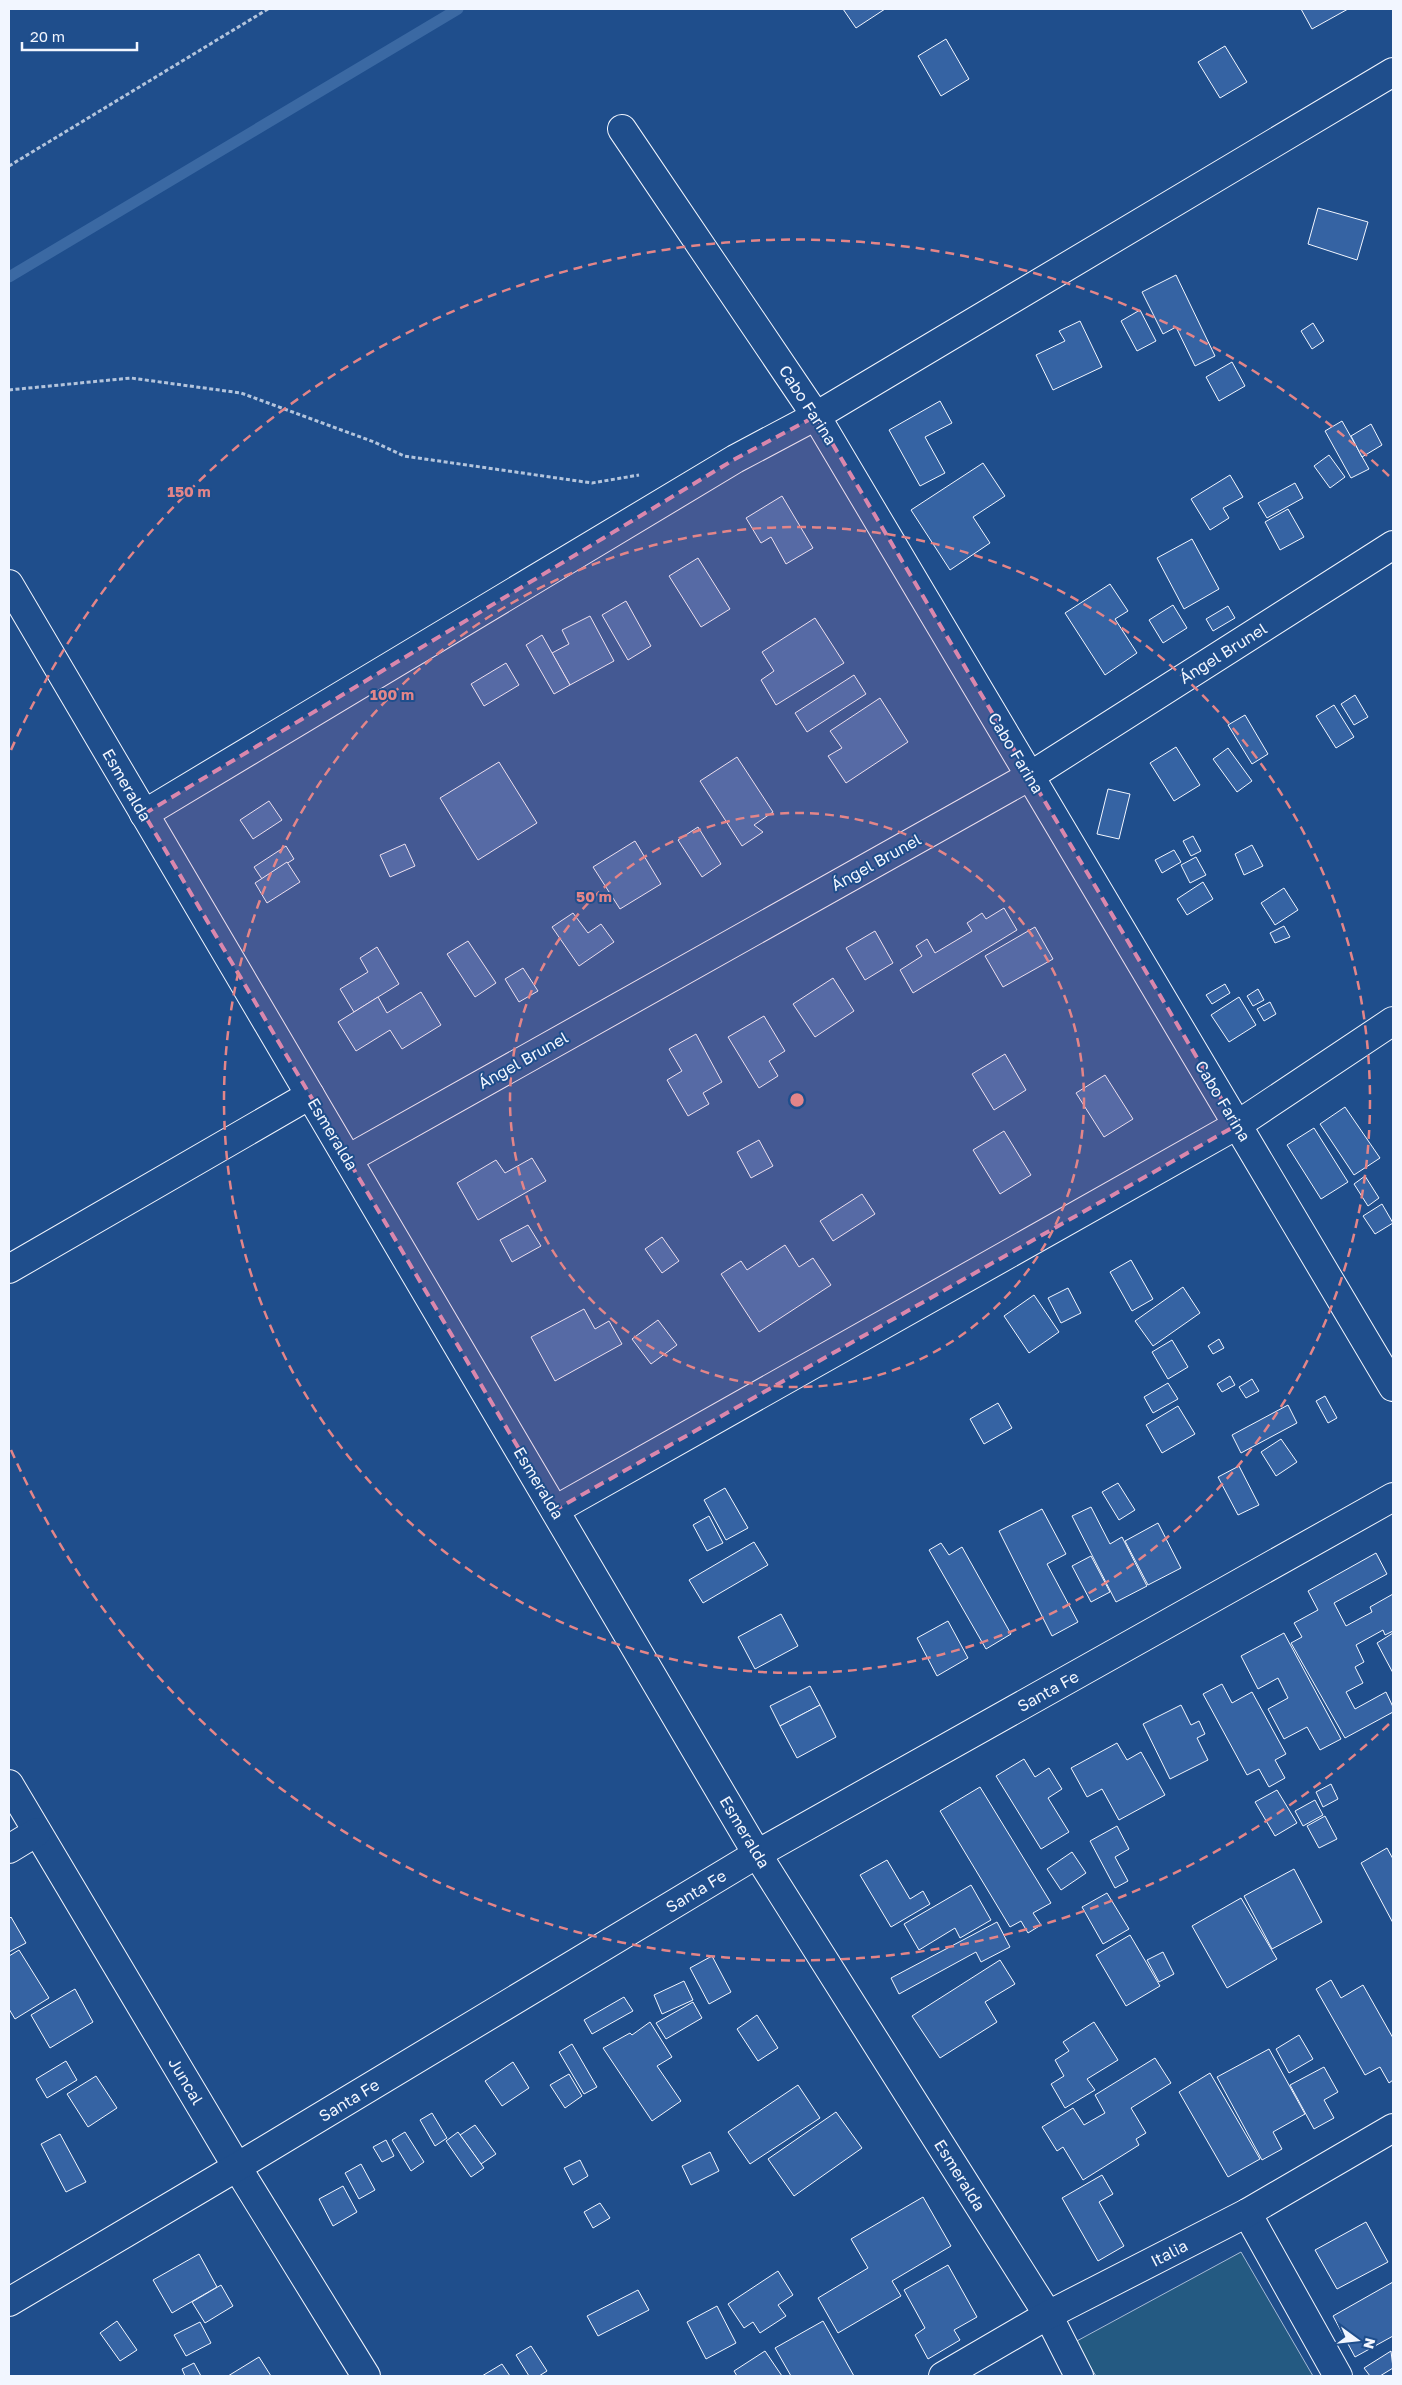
<svg xmlns="http://www.w3.org/2000/svg" width="1402" height="2385" viewBox="0 0 1402 2385" font-family="'Golos Text',sans-serif">
<style>
.green{fill:#245a82;stroke:#a8bbd7}
.lines{fill:none;stroke-linecap:round;stroke-linejoin:round}
.stream{stroke:#3b69a3;stroke-width:11}
.building{fill:#3563a3;stroke:#f2f6ff}
.minor-casing{stroke:#f2f6ff;stroke-width:30}
.path{stroke:#b3c4dc;stroke-width:3;stroke-dasharray:4 2.5;stroke-linecap:butt}
.minor{stroke:#1f4e8c;stroke-width:28}
.marked{fill:#da87ad;fill-opacity:0.2;stroke:#da87ad;stroke-width:4;stroke-dasharray:10 6;stroke-linejoin:round}
.ring{fill:none;stroke:#e38589;stroke-width:2.5;stroke-dasharray:9 6}
.labels{text-anchor:middle;dominant-baseline:central;stroke-width:4;stroke-linejoin:round;paint-order:stroke}
.street-label{font-size:16px;fill:#f2f6ff;stroke:#1f4e8c}
.centre{fill:#e38589;stroke:#1f4e8c;stroke-width:2.5}
.ring-label{font-size:15px;text-anchor:middle;font-weight:bold;fill:#e38589;stroke:#1f4e8c;stroke-width:4;stroke-linejoin:round;paint-order:stroke}
</style>
<rect width="100%" height="100%" fill="#1f4e8c"/>
<polygon class="green" points="1241,2252 1313,2376 1096,2376 1075,2342"/>
<g class="lines">
<polyline class="stream" points="9,277 458,9"/>
</g>
<g class="building">
<polygon points="843,9 885,9 856,28"/>
<polygon points="1301,9 1348,9 1312,29"/>
<polygon points="946,39 969,79 941,96 918,56"/>
<polygon points="1225,46 1247,82 1220,98 1198,62"/>
<polygon points="1318,208 1368,222 1357,260 1308,244"/>
<polygon points="1176,275 1215,356 1195,366 1176,327 1163,334 1142,292"/>
<polygon points="1140,310 1156,341 1137,351 1121,321"/>
<polygon points="1080,321 1102,367 1053,390 1036,355 1065,341 1059,331"/>
<polygon points="1313,323 1324,341 1312,349 1301,331"/>
<polygon points="1232,362 1245,386 1219,401 1206,377"/>
<polygon points="940,401 952,423 925,437 945,473 920,486 889,430"/>
<polygon points="1342,421 1369,469 1351,478 1325,431"/>
<polygon points="1371,424 1382,445 1362,457 1351,436"/>
<polygon points="1329,455 1345,477 1330,488 1314,466"/>
<polygon points="983,463 1005,496 973,517 990,543 950,570 911,510"/>
<polygon points="1230,475 1243,497 1223,508 1229,518 1210,530 1191,499"/>
<polygon points="1295,483 1303,498 1267,518 1258,503"/>
<polygon points="782,496 813,548 786,564 771,537 761,543 746,518"/>
<polygon points="1288,509 1304,537 1280,550 1265,522"/>
<polygon points="1192,539 1219,589 1184,609 1157,558"/>
<polygon points="698,558 730,609 701,627 669,576"/>
<polygon points="1110,584 1128,611 1115,619 1137,653 1105,675 1065,613"/>
<polygon points="626,601 651,646 628,660 602,615"/>
<polygon points="1173,605 1187,628 1163,643 1149,620"/>
<polygon points="1228,606 1235,618 1213,631 1206,619"/>
<polygon points="590,616 614,661 570,685 552,653 569,644 562,630"/>
<polygon points="815,618 844,663 776,705 761,680 774,671 762,652"/>
<polygon points="542,635 570,685 554,694 526,645"/>
<polygon points="506,663 519,685 484,706 471,684"/>
<polygon points="854,675 866,694 807,732 795,713"/>
<polygon points="1355,695 1368,717 1354,725 1341,704"/>
<polygon points="880,698 908,742 846,783 828,756 842,748 830,731"/>
<polygon points="1334,705 1354,737 1336,748 1316,716"/>
<polygon points="1245,715 1268,754 1252,764 1228,725"/>
<polygon points="1176,747 1200,785 1174,801 1150,763"/>
<polygon points="1228,748 1252,781 1237,792 1213,759"/>
<polygon points="737,757 773,812 754,825 763,832 742,846 700,781"/>
<polygon points="499,762 537,823 478,860 440,798"/>
<polygon points="1108,789 1130,794 1119,839 1097,834"/>
<polygon points="269,801 282,820 253,839 240,820"/>
<polygon points="698,827 721,864 702,877 678,840"/>
<polygon points="1193,836 1201,851 1191,856 1183,841"/>
<polygon points="635,841 661,884 620,909 593,867"/>
<polygon points="405,844 415,866 390,877 380,855"/>
<polygon points="1252,845 1263,866 1244,875 1235,854"/>
<polygon points="286,846 294,859 262,879 254,867"/>
<polygon points="1174,850 1181,862 1162,873 1155,860"/>
<polygon points="1196,857 1206,875 1190,883 1181,865"/>
<polygon points="287,862 300,882 267,903 255,883"/>
<polygon points="1203,882 1213,899 1187,915 1177,899"/>
<polygon points="1284,888 1298,910 1275,925 1261,903"/>
<polygon points="1004,908 1017,930 913,993 900,970 922,956 916,946 927,939 935,953 972,931 967,923 982,913 986,919"/>
<polygon points="573,913 588,933 601,924 614,942 579,966 552,927"/>
<polygon points="1284,926 1290,937 1275,943 1270,933"/>
<polygon points="1035,927 1053,959 1003,987 985,956"/>
<polygon points="875,931 893,963 865,980 846,948"/>
<polygon points="468,941 496,983 475,997 447,954"/>
<polygon points="377,947 399,984 354,1012 340,989 368,972 360,958"/>
<polygon points="523,968 538,991 519,1002 505,979"/>
<polygon points="833,978 854,1011 815,1037 793,1004"/>
<polygon points="1225,984 1230,993 1212,1004 1206,995"/>
<polygon points="1258,989 1264,1000 1253,1006 1247,996"/>
<polygon points="421,992 441,1025 402,1049 390,1030 356,1051 338,1022 378,997 387,1013"/>
<polygon points="1239,997 1256,1025 1229,1042 1211,1015"/>
<polygon points="1270,1002 1276,1014 1264,1021 1257,1009"/>
<polygon points="764,1016 785,1051 769,1061 778,1076 759,1088 728,1037"/>
<polygon points="696,1034 722,1082 703,1093 709,1104 688,1116 667,1080 682,1071 669,1049"/>
<polygon points="1005,1054 1026,1090 994,1110 972,1074"/>
<polygon points="1105,1075 1133,1119 1104,1137 1076,1093"/>
<polygon points="1345,1107 1380,1158 1354,1175 1320,1124"/>
<polygon points="1314,1128 1348,1182 1321,1199 1287,1145"/>
<polygon points="1004,1131 1031,1175 1000,1194 973,1150"/>
<polygon points="759,1140 773,1166 751,1178 737,1152"/>
<polygon points="532,1158 546,1181 478,1220 457,1183 496,1160 505,1173"/>
<polygon points="1365,1176 1379,1198 1368,1206 1354,1184"/>
<polygon points="862,1194 875,1214 833,1241 820,1221"/>
<polygon points="1382,1204 1393,1223 1375,1234 1363,1216"/>
<polygon points="528,1225 541,1246 512,1262 500,1240"/>
<polygon points="662,1237 679,1261 662,1273 645,1249"/>
<polygon points="785,1245 799,1267 813,1258 831,1285 759,1332 721,1274 741,1261 747,1270"/>
<polygon points="1131,1260 1153,1299 1132,1311 1110,1272"/>
<polygon points="1183,1287 1200,1313 1153,1346 1135,1321"/>
<polygon points="1068,1288 1081,1313 1061,1323 1048,1298"/>
<polygon points="1034,1295 1059,1332 1029,1353 1004,1316"/>
<polygon points="584,1309 595,1329 609,1321 622,1344 555,1381 531,1337"/>
<polygon points="658,1320 677,1345 651,1364 632,1339"/>
<polygon points="1219,1339 1224,1348 1213,1354 1208,1346"/>
<polygon points="1172,1340 1188,1367 1168,1379 1152,1352"/>
<polygon points="1230,1376 1235,1385 1222,1392 1217,1384"/>
<polygon points="1252,1379 1259,1391 1246,1398 1239,1387"/>
<polygon points="1168,1383 1178,1399 1153,1413 1144,1397"/>
<polygon points="1325,1396 1337,1418 1328,1423 1316,1401"/>
<polygon points="998,1403 1012,1428 984,1444 970,1419"/>
<polygon points="1288,1405 1297,1423 1241,1453 1232,1435"/>
<polygon points="1178,1406 1195,1434 1162,1453 1146,1425"/>
<polygon points="1281,1439 1297,1462 1276,1476 1261,1452"/>
<polygon points="1239,1466 1259,1505 1238,1515 1218,1477"/>
<polygon points="1118,1483 1135,1510 1119,1520 1102,1492"/>
<polygon points="725,1488 748,1528 726,1540 704,1500"/>
<polygon points="1091,1507 1110,1544 1122,1537 1147,1586 1116,1602 1072,1516"/>
<polygon points="1042,1509 1066,1554 1047,1564 1078,1622 1052,1636 999,1531"/>
<polygon points="709,1516 723,1543 707,1551 693,1525"/>
<polygon points="1158,1523 1181,1568 1148,1585 1125,1541"/>
<polygon points="754,1542 768,1565 703,1603 689,1580"/>
<polygon points="941,1543 949,1555 962,1547 1011,1634 986,1649 929,1550"/>
<polygon points="1376,1553 1387,1574 1334,1603 1346,1626 1372,1612 1370,1607 1393,1594 1393,1631 1385,1635 1383,1630 1356,1645 1364,1662 1355,1667 1363,1683 1346,1692 1355,1709 1386,1692 1393,1707 1393,1712 1345,1738 1291,1643 1302,1637 1294,1623 1318,1610 1308,1591"/>
<polygon points="1091,1556 1110,1592 1091,1602 1072,1566"/>
<polygon points="781,1614 798,1646 755,1669 738,1637"/>
<polygon points="948,1621 968,1658 937,1676 917,1638"/>
<polygon points="1284,1633 1341,1739 1320,1750 1307,1727 1284,1739 1268,1709 1288,1698 1278,1678 1258,1689 1241,1656"/>
<polygon points="1393,1633 1393,1673 1377,1643"/>
<polygon points="1222,1684 1232,1703 1252,1692 1286,1754 1275,1760 1285,1778 1269,1787 1259,1769 1247,1775 1203,1694"/>
<polygon points="810,1686 820,1705 780,1726 770,1706"/>
<polygon points="820,1705 836,1737 797,1758 780,1726"/>
<polygon points="1181,1705 1191,1725 1199,1721 1205,1734 1197,1738 1208,1760 1170,1779 1143,1724"/>
<polygon points="1117,1743 1127,1760 1141,1752 1165,1795 1119,1820 1102,1789 1087,1797 1071,1768"/>
<polygon points="1024,1759 1035,1777 1049,1768 1062,1789 1048,1798 1069,1832 1041,1849 996,1776"/>
<polygon points="1331,1784 1338,1799 1323,1807 1316,1792"/>
<polygon points="980,1787 1051,1903 1033,1913 1041,1925 1028,1933 1021,1921 1010,1927 940,1811"/>
<polygon points="1277,1790 1297,1823 1275,1836 1255,1802"/>
<polygon points="1315,1800 1323,1815 1303,1826 1295,1811"/>
<polygon points="1325,1816 1337,1839 1319,1848 1307,1826"/>
<polygon points="1117,1826 1129,1849 1115,1857 1128,1881 1115,1888 1090,1841"/>
<polygon points="1387,1848 1393,1859 1393,1923 1361,1863"/>
<polygon points="1072,1852 1086,1873 1061,1890 1047,1869"/>
<polygon points="887,1860 910,1899 923,1891 930,1904 891,1927 860,1875"/>
<polygon points="1294,1869 1322,1922 1272,1949 1244,1896"/>
<polygon points="971,1885 991,1920 960,1938 955,1928 919,1950 904,1924"/>
<polygon points="1107,1893 1129,1929 1103,1944 1082,1907"/>
<polygon points="1241,1898 1277,1959 1227,1988 1192,1926"/>
<polygon points="11,1917 26,1943 9,1952 9,1919"/>
<polygon points="997,1922 1010,1947 981,1962 976,1952 899,1994 891,1978"/>
<polygon points="1130,1935 1160,1986 1126,2006 1096,1955"/>
<polygon points="19,1950 49,1998 15,2019 9,2009 9,1956"/>
<polygon points="1163,1952 1174,1974 1159,1982 1147,1960"/>
<polygon points="712,1956 731,1992 709,2004 690,1968"/>
<polygon points="1000,1960 1015,1984 985,2002 997,2022 940,2058 912,2016"/>
<polygon points="1331,1980 1341,1998 1363,1985 1393,2038 1393,2080 1389,2083 1380,2067 1365,2075 1316,1989"/>
<polygon points="684,1981 693,2000 662,2014 654,1995"/>
<polygon points="75,1989 93,2022 50,2048 31,2015"/>
<polygon points="624,1997 633,2011 592,2034 584,2020"/>
<polygon points="693,2002 702,2018 666,2039 656,2023"/>
<polygon points="757,2015 778,2048 758,2061 737,2029"/>
<polygon points="650,2022 672,2057 657,2066 681,2101 652,2121 603,2048 630,2033 632,2035"/>
<polygon points="1094,2022 1118,2060 1087,2079 1095,2090 1065,2108 1051,2084 1064,2076 1055,2060 1069,2051 1063,2042"/>
<polygon points="1299,2035 1313,2059 1289,2073 1276,2049"/>
<polygon points="572,2044 597,2087 584,2094 559,2052"/>
<polygon points="1269,2049 1305,2114 1273,2132 1282,2149 1262,2160 1217,2077"/>
<polygon points="1155,2058 1171,2083 1131,2108 1146,2133 1136,2139 1139,2145 1083,2180 1063,2147 1057,2151 1042,2127 1073,2108 1084,2125 1105,2113 1095,2095"/>
<polygon points="66,2061 77,2080 47,2098 36,2079"/>
<polygon points="513,2062 529,2088 502,2106 485,2081"/>
<polygon points="1324,2067 1338,2092 1324,2100 1334,2118 1314,2129 1290,2085"/>
<polygon points="1210,2073 1260,2159 1228,2177 1179,2092"/>
<polygon points="569,2074 582,2096 565,2108 550,2085"/>
<polygon points="96,2076 117,2108 88,2127 67,2094"/>
<polygon points="798,2085 820,2118 750,2164 728,2132"/>
<polygon points="836,2112 862,2148 794,2196 768,2159"/>
<polygon points="432,2113 447,2138 435,2146 420,2120"/>
<polygon points="475,2125 496,2154 481,2164 460,2135"/>
<polygon points="405,2132 424,2162 411,2171 392,2140"/>
<polygon points="458,2132 484,2168 471,2177 446,2141"/>
<polygon points="60,2134 86,2182 66,2192 41,2144"/>
<polygon points="386,2140 394,2156 382,2162 373,2147"/>
<polygon points="710,2152 719,2171 691,2185 682,2166"/>
<polygon points="580,2160 588,2176 573,2185 564,2168"/>
<polygon points="361,2164 375,2190 359,2199 345,2173"/>
<polygon points="1102,2175 1113,2194 1099,2202 1124,2246 1098,2261 1062,2198"/>
<polygon points="343,2186 357,2212 333,2226 319,2199"/>
<polygon points="923,2197 951,2246 892,2281 901,2296 838,2333 818,2298 868,2268 851,2239"/>
<polygon points="600,2203 610,2218 593,2228 584,2212"/>
<polygon points="1366,2222 1388,2262 1337,2289 1315,2250"/>
<polygon points="199,2254 217,2287 172,2313 153,2280"/>
<polygon points="948,2265 977,2317 954,2330 960,2340 928,2359 915,2335 925,2328 904,2290"/>
<polygon points="778,2271 793,2295 778,2305 786,2316 760,2333 753,2322 744,2328 728,2304"/>
<polygon points="1393,2282 1393,2336 1355,2357 1333,2316"/>
<polygon points="221,2285 233,2306 205,2323 192,2302"/>
<polygon points="638,2290 649,2310 598,2336 587,2316"/>
<polygon points="717,2306 736,2343 706,2359 687,2322"/>
<polygon points="117,2321 137,2350 120,2361 100,2333"/>
<polygon points="823,2321 854,2376 791,2376 775,2348"/>
<polygon points="200,2322 211,2343 186,2356 174,2335"/>
<polygon points="531,2346 547,2371 539,2376 529,2376 516,2355"/>
<polygon points="765,2351 782,2376 737,2376 734,2371"/>
<polygon points="1391,2351 1393,2368 1380,2376 1370,2376 1364,2368"/>
<polygon points="259,2357 271,2376 228,2376"/>
<polygon points="194,2363 201,2376 185,2376 182,2369"/>
<polygon points="502,2364 510,2376 482,2376"/>
</g>
<g class="lines">
<defs>
<g id="minor">
<polyline points="622,129 816,416 1393,1387"/>
<polyline points="9,584 757,1854 1048,2315 1079,2376"/>
<polyline points="144,814 735,459 816,416 1393,72"/>
<polyline points="348,1159 1030,776 1393,545"/>
<polyline points="9,1269 310,1095"/>
<polyline points="555,1510 1237,1125 1393,1021"/>
<polyline points="9,1784 237,2167 366,2376"/>
<polyline points="9,1849 37,1832"/>
<polyline points="1247,2213 1338,2376"/>
<polyline points="9,2302 237,2167 757,1854 1393,1497"/>
<polyline points="943,2376 1048,2315 1247,2213 1393,2128"/>
</g>
</defs>
<use href="#minor" class="minor-casing"/>
<g class="path">
<polyline points="9,166 268,9"/>
<polyline points="9,390 131,378 241,393 374,442 404,456 592,483 639,475"/>
</g>
<use href="#minor" class="minor"/>
</g>
<path class="marked" d="M 816,416 L 1237,1125 L 555,1510 L 144,814 L 735,459 Z"/>
<g class="ring">
<circle cx="797" cy="1100" r="287"/>
<circle cx="797" cy="1100" r="573"/>
<path d="M1389 1724A860 860 0 0 1 11 1450M11 750A860 860 0 0 1 1389 476"/>
</g>
<g class="labels">
<g class="street-label">
<text transform="translate(808 405) rotate(57)">Cabo Farina</text>
<text transform="translate(1223 653) rotate(-32)">Ángel Brunel</text>
<text transform="translate(1016 753) rotate(59)">Cabo Farina</text>
<text transform="translate(127 785) rotate(60)">Esmeralda</text>
<text transform="translate(876 862) rotate(-29)">Ángel Brunel</text>
<text transform="translate(523 1060) rotate(-29)">Ángel Brunel</text>
<text transform="translate(1223 1101) rotate(59)">Cabo Farina</text>
<text transform="translate(333 1134) rotate(59)">Esmeralda</text>
<text transform="translate(539 1483) rotate(59)">Esmeralda</text>
<text transform="translate(1048 1691) rotate(-29)">Santa Fe</text>
<text transform="translate(745 1832) rotate(59)">Esmeralda</text>
<text transform="translate(696 1891) rotate(-31)">Santa Fe</text>
<text transform="translate(186 2081) rotate(59)">Juncal</text>
<text transform="translate(349 2100) rotate(-31)">Santa Fe</text>
<text transform="translate(960 2175) rotate(58)">Esmeralda</text>
<text transform="translate(1169 2253) rotate(-27)">Italia</text>
</g>
</g>
<circle cx="797" cy="1100" r="8" class="centre"/>
<g class="ring-label">
<text x="189" y="497">150 m</text>
<text x="392" y="700">100 m</text>
<text x="594" y="902">50 m</text>
</g>
<rect width="1402" height="2385" fill="none" stroke="#f2f6ff" stroke-width="20"/>
<g transform="translate(1357 2340) rotate(105)" stroke="#1f4e8c" stroke-width="4" paint-order="stroke">
<path d="M0-4L9 19L0 12L-9 19Z" fill="#f2f6ff"/>
<text y="-8" font-size="14" font-weight="bold" text-anchor="middle" fill="#f2f6ff">N</text>
</g>
<path d="M22 42v8h115v-8" fill="none" stroke="#f2f6ff" stroke-width="2.5"/>
<text x="30" y="42" font-size="15" fill="#f2f6ff" stroke="#1f4e8c" stroke-width="4" paint-order="stroke">20 m</text>
</svg>
